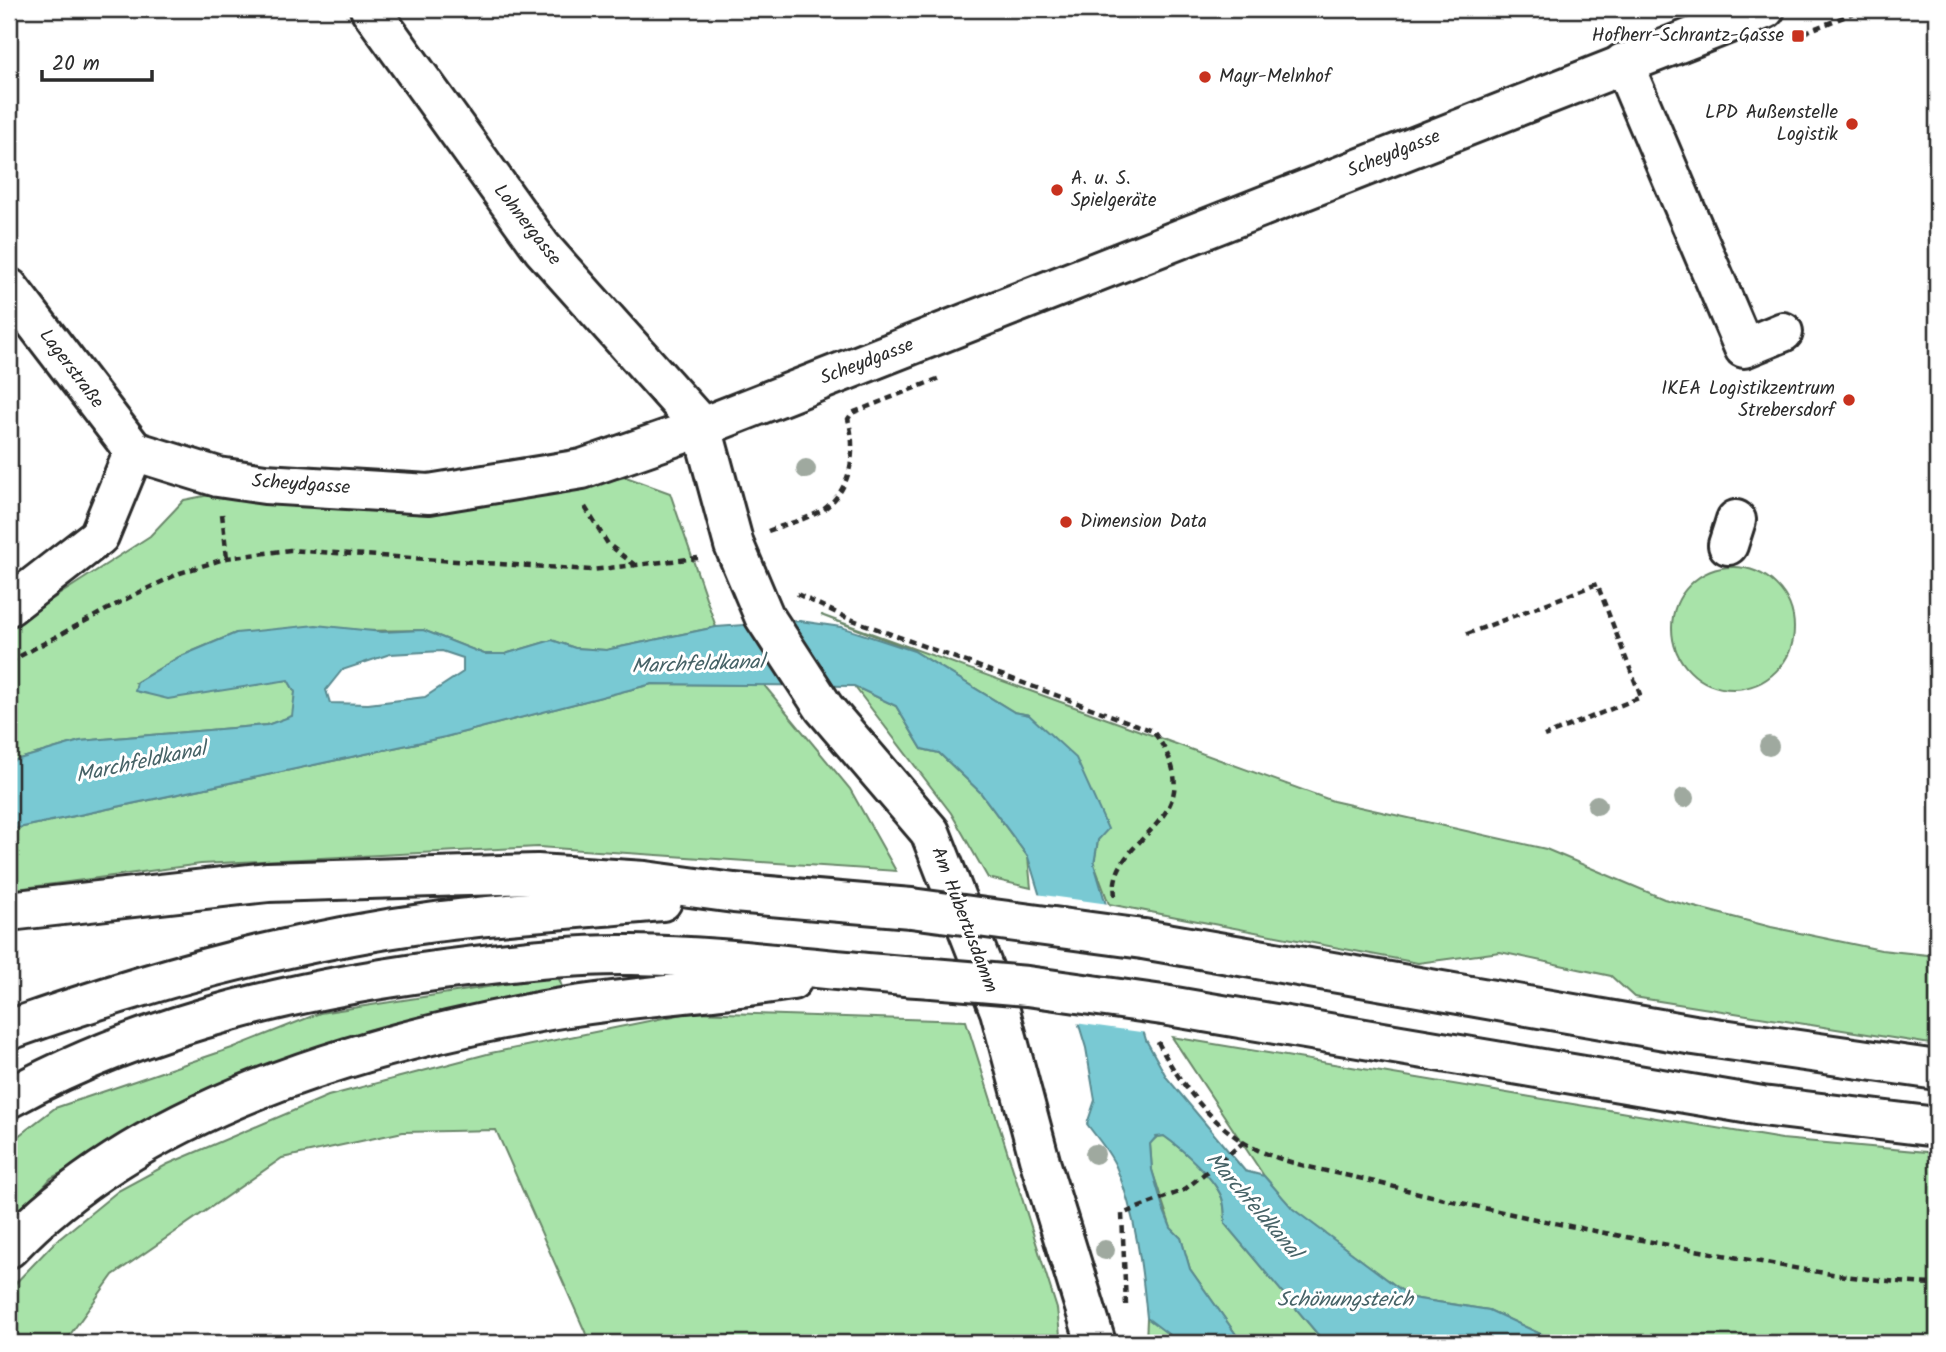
<svg xmlns="http://www.w3.org/2000/svg" width="1946" height="1352" viewBox="0 0 1946 1352" font-family="Kalam,sans-serif">
<style>
.green{fill:#a8e3a9;stroke:#6a876a;stroke-width:2}
.water{fill:#79c9d3;stroke:#5a8a90;stroke-width:2;fill-rule:evenodd}
.pier{fill:#fff}
.lines{fill:none;stroke-linecap:round;stroke-linejoin:round}
.minor-casing{stroke:#2b2b2b;stroke-width:44}
.highway-casing{stroke:#2b2b2b;stroke-width:44}
.path{stroke:#2b2b2b;stroke-width:4.5;stroke-dasharray:7 5;stroke-linecap:butt}
.minor{stroke:#fff;stroke-width:38}
.highway{stroke:#fff;stroke-width:38}
.highway-bridge-casing{stroke:#2b2b2b;stroke-width:44;stroke-linecap:butt}
.highway-bridge{stroke:#fff;stroke-width:38}
.tree{fill:#9fa99f}
.poi-dot{fill:#c8321e;stroke:#fff;stroke-width:2.5}
.labels{text-anchor:middle;dominant-baseline:central;stroke-width:6;stroke-linejoin:round;paint-order:stroke}
.poi-label{font-size:19px;fill:#2b2b2b;stroke:#fff;text-anchor:end}
.street-label{font-size:19px;fill:#2b2b2b;stroke:#fff}
.water-label{font-size:21px;font-style:italic;fill:#466266;stroke:#fff}
</style>
<rect width="100%" height="100%" fill="#fff"/>
<filter id="ink" filterUnits="userSpaceOnUse"><feTurbulence type="fractalNoise" baseFrequency=".0143" numOctaves="2"/><feDisplacementMap in="SourceGraphic" scale="14" xChannelSelector="R" yChannelSelector="G"/><feConvolveMatrix kernelMatrix="1 2 1 2 8 2 1 2 1" color-interpolation-filters="sRGB"/></filter>
<g filter="url(#ink)">
<g class="green">
<polygon points="626,477 670,493 716,627 606,650 575,648 552,640 505,654 484,654 423,630 236,633 179,657 137,682 263,683 288,680 295,692 293,716 267,725 80,741 9,762 9,627 150,536 184,500 230,491 412,511 526,498"/>
<circle cx="1733" cy="628" r="61"/>
<polygon points="821,615 1333,801 1546,849 1664,899 1771,927 1881,950 1937,956 1937,1045 1634,997 1611,976 1500,952 1418,963 1109,904 1094,864 1098,840 1029,715 1014,712 914,651"/>
<polygon points="652,684 764,685 850,789 896,871 538,847 201,864 9,890 9,830 445,737"/>
<polygon points="854,686 896,706 922,749 939,753 980,792 1028,857 1031,888 988,878 951,813"/>
<polygon points="558,976 562,987 406,1023 248,1075 51,1178 9,1226 9,1143 55,1108 232,1048 320,1013"/>
<polygon points="693,1012 966,1021 1057,1309 1061,1343 590,1343 496,1130 403,1132 282,1158 113,1275 64,1343 9,1343 9,1290 53,1244 118,1191 168,1164 328,1096 491,1053"/>
<polygon points="1172,1037 1782,1139 1937,1153 1937,1343 1560,1343 1489,1310 1412,1298 1292,1209 1264,1176"/>
<path d="M 1164,1136 C 1181,1148 1219,1181 1223,1202 C 1225,1209 1225,1217 1225,1224 L 1325,1343 L 1242,1343 L 1190,1269 L 1181,1238 L 1171,1228 L 1152,1170 L 1150,1143 L 1157,1137 Z"/>
<polygon points="1147,1318 1178,1340 1180,1343 1146,1343"/>
</g>
<path class="water" d="M 800,621 L 841,627 L 914,651 L 1014,712 L 1029,715 L 1076,758 L 1108,829 L 1098,840 L 1094,864 L 1146,1040 L 1167,1078 L 1245,1171 L 1264,1176 L 1293,1209 L 1412,1298 L 1489,1310 L 1560,1343 L 1325,1343 L 1225,1224 C 1225,1217 1225,1208 1223,1201 C 1218,1181 1181,1148 1164,1136 L 1156,1137 L 1150,1144 L 1152,1170 L 1164,1211 L 1171,1228 L 1181,1238 L 1190,1269 L 1242,1343 L 1180,1343 L 1147,1318 C 1142,1267 1136,1216 1117,1169 C 1111,1153 1097,1138 1087,1124 L 1095,1100 L 1086,1048 L 1028,857 L 980,792 L 939,753 L 922,749 L 896,706 L 854,686 L 652,684 L 445,737 L 9,830 L 9,762 L 80,741 L 267,725 L 292,716 L 295,692 L 288,680 L 168,699 L 135,691 L 137,682 L 179,657 L 236,633 L 316,625 L 382,632 L 423,630 L 484,654 L 505,654 L 552,640 L 575,648 L 606,650 L 716,627 ZM 442,651 L 463,658 L 463,672 L 425,697 L 368,704 L 330,703 L 326,690 L 342,670 L 390,654 Z"/>
<polygon class="pier" points="1036,894 1109,904 1148,1033 1075,1023"/>
<g class="lines">
<defs>
<g id="minor">
<polyline points="370,9 542,248 702,427 734,545 764,616 824,708 930,832 1000,1011 1041,1165 1096,1343"/>
<polyline points="1623,63 1744,348 1783,332"/>
<polyline points="9,288 134,451"/>
<polyline points="134,451 218,477 265,484 429,494 582,469 702,427 1765,9"/>
<polyline points="1728,545 1736,520"/>
<polyline points="9,606 99,536 134,451"/>
</g>
<g id="highway">
<polyline points="9,911 268,882 537,874 645,881 734,893 911,908"/>
<polyline points="1143,939 1694,1035 1937,1070"/>
<polyline points="1163,1005 1762,1106 1937,1127"/>
<path d="M 9,1030 C 146,981 290,941 435,922 C 510,912 586,908 662,901"/>
<path d="M 9,1098 C 150,1020 315,985 474,966 C 526,960 580,954 632,955 C 733,956 832,972 932,978"/>
<path d="M 9,1248 C 141,1108 359,1045 544,1011 C 626,996 710,993 792,980"/>
</g>
</defs>
<use href="#minor" class="minor-casing"/>
<use href="#highway" class="highway-casing"/>
<g class="path">
<polyline points="1793,37 1864,9"/>
<polyline points="585,507 608,544 636,566"/>
<polyline points="222,514 227,558"/>
<path d="M 768,531 C 785,524 809,519 824,509 C 852,489 857,449 848,419 L 852,413 L 940,378"/>
<path d="M 797,594 L 845,617 L 1153,731 C 1221,823 1106,833 1115,896"/>
<polyline points="1467,634 1597,584 1641,697 1544,736"/>
<polyline points="9,662 134,595 180,573 227,558 290,550 591,570 698,558"/>
<path d="M 1158,1042 C 1177,1080 1207,1118 1243,1142 C 1277,1164 1336,1172 1375,1182 C 1483,1210 1592,1231 1701,1251 C 1779,1265 1858,1282 1937,1284"/>
<polyline points="1126,1305 1122,1214 1184,1190 1244,1142"/>
</g>
<use href="#minor" class="minor"/>
<use href="#highway" class="highway"/>
<defs>
<g id="highway-bridge">
<polyline points="911,908 1143,939"/>
<polyline points="932,978 1027,986 1163,1005"/>
</g>
</defs>
<use href="#highway-bridge" class="highway-bridge-casing"/>
<use href="#highway-bridge" class="highway-bridge"/>
</g>
<g class="tree">
<circle cx="806" cy="469" r="10"/>
<circle cx="1769" cy="746" r="10"/>
<circle cx="1684" cy="798" r="10"/>
<circle cx="1597" cy="805" r="10"/>
<circle cx="1095" cy="1154" r="10"/>
<circle cx="1105" cy="1250" r="10"/>
</g>
</g>
<g class="poi-dot">
<rect x="1791" y="29" width="14" height="14" rx="3.5"/>
<circle cx="1205" cy="77" r="7"/>
<circle cx="1852" cy="124" r="7"/>
<circle cx="1057" cy="190" r="7"/>
<circle cx="1849" cy="400" r="7"/>
<circle cx="1066" cy="522" r="7"/>
</g>
<g class="labels">
<g class="poi-label">
<text x="1784" y="36">Hofherr-Schrantz-Gasse</text>
<text x="1219" y="77" text-anchor="start">Mayr-Melnhof</text>
<text x="1838" y="113">LPD Außenstelle<tspan x="1838" dy="22">Logistik</tspan></text>
<text x="1071" y="179" text-anchor="start">A. u. S.<tspan x="1071" dy="22">Spielgeräte</tspan></text>
<text x="1835" y="389">IKEA Logistikzentrum<tspan x="1835" dy="22">Strebersdorf</tspan></text>
<text x="1080" y="522" text-anchor="start">Dimension Data</text>
</g>
<g class="street-label">
<text transform="translate(1394 154) rotate(-22)">Scheydgasse</text>
<text transform="translate(527 225) rotate(52)">Lohnergasse</text>
<text transform="translate(867 362) rotate(-21)">Scheydgasse</text>
<text transform="translate(71 369) rotate(53)">Lagerstraße</text>
<text transform="translate(301 485) rotate(4)">Scheydgasse</text>
<text transform="translate(964 920) rotate(69)">Am Hubertusdamm</text>
</g>
<g class="water-label">
<text transform="translate(698 665) rotate(-2)">Marchfeldkanal</text>
<text transform="translate(141 763) rotate(-12)">Marchfeldkanal</text>
<text transform="translate(1253 1206) rotate(49)">Marchfeldkanal</text>
<text x="1345" y="1300">Schönungsteich</text>
</g>
</g>
<rect width="1946" height="1352" fill="none" stroke="#fff" stroke-width="35"/>
<rect x="18" y="18" width="1911" height="1317" fill="none" stroke="#2b2b2b" stroke-width="2.5" filter="url(#ink)"/>
<path d="M42 70v10h110v-10" fill="none" stroke="#2b2b2b" stroke-width="3.5"/>
<text x="52" y="70" font-size="21" fill="#2b2b2b" stroke="#ffffff" stroke-width="5" paint-order="stroke">20 m</text>
</svg>
